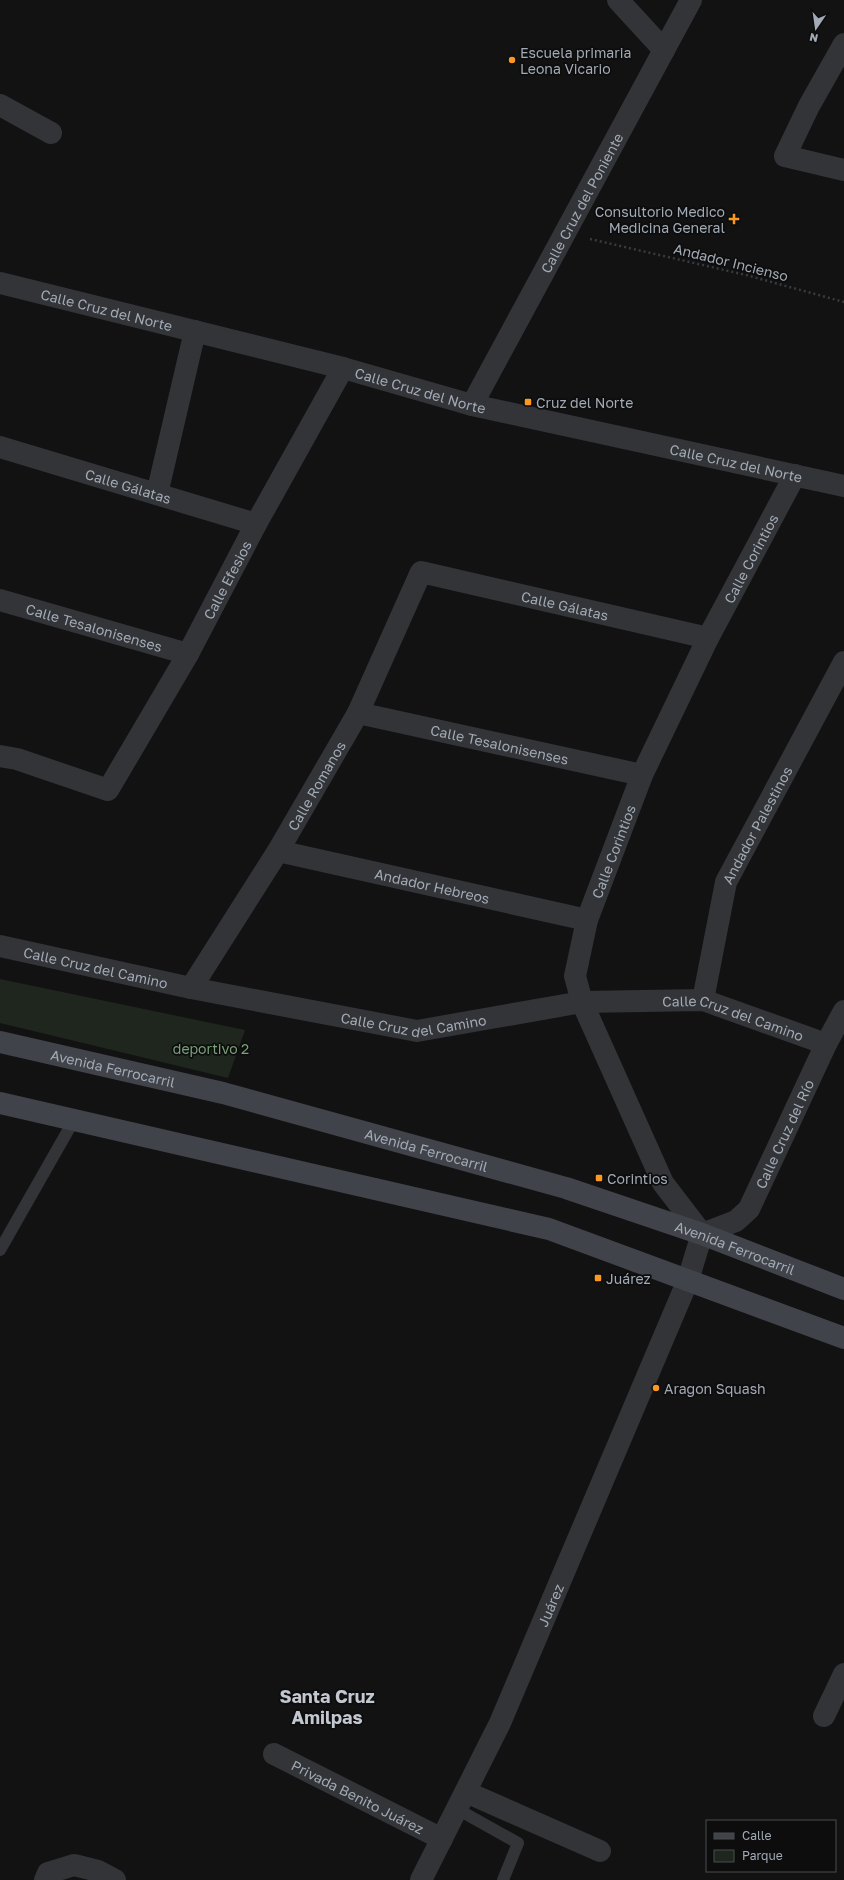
<svg xmlns="http://www.w3.org/2000/svg" width="844" height="1880" viewBox="0 0 844 1880" font-family="'Golos Text',sans-serif">
<style>
.green{fill:#1e261e}
.lines{fill:none;stroke-linecap:round;stroke-linejoin:round}
.path{stroke:#383b3f;stroke-width:2.5;stroke-dasharray:2 3;stroke-linecap:butt}
.service{stroke:#323438;stroke-width:12}
.minor{stroke:#323438;stroke-width:22}
.secondary{stroke:#404349;stroke-width:22}
.poi-dot{fill:#fb9822;stroke:#0d0d0e;stroke-width:1.5}
.labels{text-anchor:middle;dominant-baseline:central;stroke-width:3.5;stroke-linejoin:round;paint-order:stroke}
.poi-label{font-size:14px;fill:#a2aab5;stroke:#0d0d0e;text-anchor:start}
.street-label{font-size:14px;fill:#a2aab5;stroke:#0d0d0e}
.park-label{font-size:14px;fill:#7aa178;stroke:#0d0d0e}
.district-label{font-size:18px;font-weight:bold;fill:#c3c8d0;stroke:#0d0d0e}
</style>
<rect width="100%" height="100%" fill="#121213"/>
<polygon class="green" points="0,979 245,1030 228,1078 0,1023"/>
<g class="lines">
<polyline class="path" points="590,239 746,275 844,302"/>
<g class="service">
<polyline points="0,1250 74,1120"/>
<polyline points="457,1809 518,1843 503,1880"/>
</g>
<g class="minor">
<polyline points="618,0 664,50"/>
<polyline points="844,44 809,106 785,156 844,170"/>
<polyline points="0,105 51,133"/>
<path id="s1" d="M 0,283 L 343,368 L 472,405 L 844,486"/>
<path id="s2" d="M 472,405 L 691,0"/>
<path id="s3" d="M 0,447 L 256,524"/>
<polyline points="157,494 195,331"/>
<path id="s4" d="M 0,600 L 188,654"/>
<path id="s5" d="M 358,713 L 642,775"/>
<path id="s6" d="M 0,756 L 17,759 L 108,790 L 188,654 L 256,524 L 343,368"/>
<path id="s7" d="M 278,851 L 587,920"/>
<path id="s8" d="M 0,946 L 191,988 L 417,1031 L 582,1002 L 703,1000 L 826,1044"/>
<path id="s9" d="M 191,988 L 278,851 L 358,713 L 421,572 L 708,638"/>
<path id="s10" d="M 703,1000 L 726,882 L 844,662"/>
<path id="s11" d="M 702,1234 L 663,1183 L 582,1002 L 575,976 L 587,920 L 642,775 L 708,638 L 795,475"/>
<path id="s12" d="M 702,1234 L 736,1221 L 749,1209 L 826,1044 L 844,1011"/>
<polyline points="824,1716 844,1674"/>
<path id="s13" d="M 274,1754 L 442,1839"/>
<polyline points="466,1792 600,1851"/>
<polyline points="45,1880 48,1873 74,1865 98,1871 115,1880"/>
<path id="s14" d="M 421,1880 L 500,1723 L 688,1280 L 702,1234"/>
</g>
<g class="secondary">
<path id="s15" d="M 0,1042 L 223,1093 L 566,1188 L 702,1234 L 844,1289"/>
<polyline points="0,1103 549,1229 844,1338"/>
</g>
</g>
<g class="poi-dot">
<circle cx="512" cy="60" r="4"/>
<path d="M732 213h4v4h4v4h-4v4h-4v-4h-4v-4h4z"/>
<rect x="524" y="398" width="8" height="8" rx="2"/>
<rect x="595" y="1174" width="8" height="8" rx="2"/>
<rect x="594" y="1274" width="8" height="8" rx="2"/>
<circle cx="656" cy="1388" r="4"/>
</g>
<g class="labels">
<g class="poi-label">
<text x="520" y="52">Escuela primaria<tspan x="520" dy="16">Leona Vicario</tspan></text>
<text x="725" y="211" text-anchor="end">Consultorio Medico<tspan x="725" dy="16">Medicina General</tspan></text>
<text x="536" y="402">Cruz del Norte</text>
<text x="607" y="1178">Corintios</text>
<text x="606" y="1278">Juárez</text>
<text x="664" y="1388">Aragon Squash</text>
</g>
<g class="street-label">
<text stroke="none"><textPath href="#s2" startOffset="230">Calle Cruz del Poniente</textPath></text>
<text transform="translate(731 262) rotate(14)">Andador Incienso</text>
<text stroke="none"><textPath href="#s1" startOffset="110">Calle Cruz del Norte</textPath></text>
<text stroke="none"><textPath href="#s1" startOffset="434">Calle Cruz del Norte</textPath></text>
<text stroke="none"><textPath href="#s1" startOffset="758">Calle Cruz del Norte</textPath></text>
<text stroke="none"><textPath href="#s3" startOffset="134">Calle Gálatas</textPath></text>
<text stroke="none"><textPath href="#s11" startOffset="744">Calle Corintios</textPath></text>
<text stroke="none"><textPath href="#s6" startOffset="355">Calle Efesios</textPath></text>
<text stroke="none"><textPath href="#s9" startOffset="624">Calle Gálatas</textPath></text>
<text stroke="none"><textPath href="#s4" startOffset="98">Calle Tesalonisenses</textPath></text>
<text stroke="none"><textPath href="#s5" startOffset="145">Calle Tesalonisenses</textPath></text>
<text stroke="none"><textPath href="#s9" startOffset="238">Calle Romanos</textPath></text>
<text stroke="none"><textPath href="#s10" startOffset="185">Andador Palestinos</textPath></text>
<text stroke="none"><textPath href="#s11" startOffset="420">Calle Corintios</textPath></text>
<text stroke="none"><textPath href="#s7" startOffset="158">Andador Hebreos</textPath></text>
<text stroke="none"><textPath href="#s8" startOffset="98">Calle Cruz del Camino</textPath></text>
<text stroke="none"><textPath href="#s8" startOffset="422">Calle Cruz del Camino</textPath></text>
<text stroke="none"><textPath href="#s8" startOffset="747">Calle Cruz del Camino</textPath></text>
<text stroke="none"><textPath href="#s15" startOffset="116">Avenida Ferrocarril</textPath></text>
<text stroke="none"><textPath href="#s12" startOffset="137">Calle Cruz del Río</textPath></text>
<text stroke="none"><textPath href="#s15" startOffset="440">Avenida Ferrocarril</textPath></text>
<text stroke="none"><textPath href="#s15" startOffset="764">Avenida Ferrocarril</textPath></text>
<text stroke="none"><textPath href="#s14" startOffset="304">Juárez</textPath></text>
<text stroke="none"><textPath href="#s13" startOffset="94">Privada Benito Juárez</textPath></text>
</g>
<g class="park-label">
<text x="211" y="1048">deportivo 2</text>
</g>
<g class="district-label">
<text x="327" y="1696">Santa Cruz<tspan x="327" dy="21">Amilpas</tspan></text>
</g>
</g>
<rect x="706" y="1820" width="130" height="52" fill="#0d0d0e" stroke="#494c51"/>
<rect x="714" y="1833" width="20" height="6" fill="#404349" stroke="#494c51"/>
<text x="742" y="1840" font-size="12" fill="#a2aab5">Calle</text>
<rect x="714" y="1850" width="20" height="12" fill="#1e261e" stroke="#494c51"/>
<text x="742" y="1860" font-size="12" fill="#a2aab5">Parque</text>
<g transform="translate(816 28) rotate(193)" stroke="#0d0d0e" stroke-width="3" paint-order="stroke">
<path d="M0-3L7 15L0 10L-7 15Z" fill="#a2aab5"/>
<text y="-6" font-size="11" font-weight="bold" text-anchor="middle" fill="#a2aab5">N</text>
</g>
</svg>
